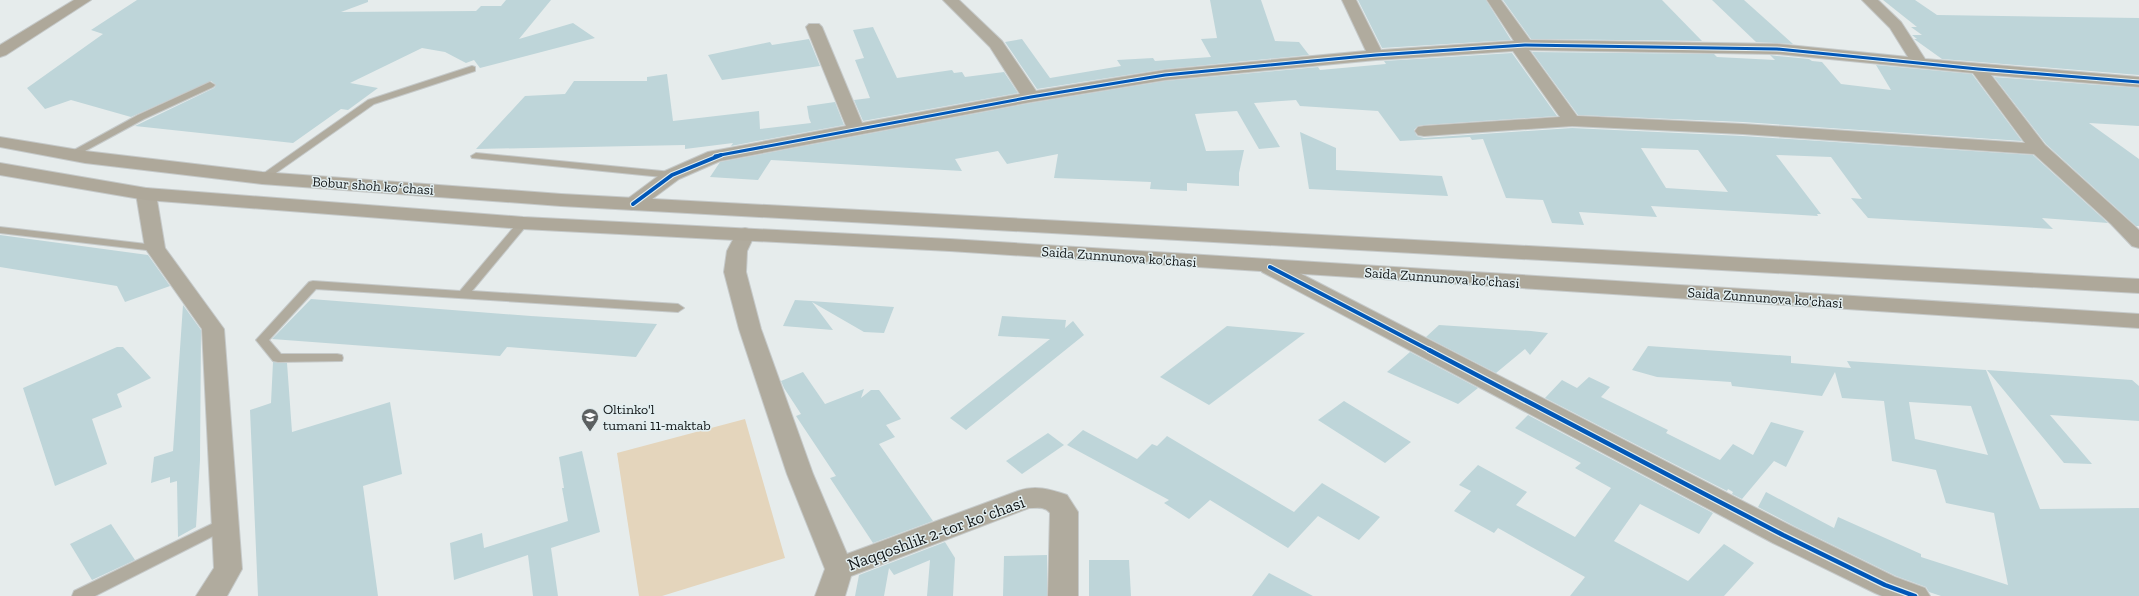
<svg xmlns="http://www.w3.org/2000/svg" width="2139" height="596" viewBox="0 0 2139 596" font-family="'Zilla Slab',serif">
<style>
.green{fill:#e4d5bc}
.building{fill:#bed5d9;fill-rule:evenodd}
.lines{fill:none;stroke-linecap:round;stroke-linejoin:round}
.service-casing{stroke:#c5c9c9;stroke-width:2}
.minor-casing{stroke:#c5c9c9;stroke-width:2}
.secondary-casing{stroke:#c5c9c9;stroke-width:2}
.service{fill:#b0ab9e;fill-rule:evenodd}
.minor{fill:#b0ab9e;fill-rule:evenodd}
.secondary{fill:#aea89a;fill-rule:evenodd}
.cycleway-far2-casing{stroke:#e2eef0;stroke-width:5}
.cycleway-far1-casing{stroke:#e2eef0;stroke-width:6}
.cycleway-casing{stroke:#e2eef0;stroke-width:7}
.cycleway-far2{stroke:#0057b8;stroke-width:3}
.cycleway-far1{stroke:#0057b8;stroke-width:4}
.cycleway{stroke:#0057b8;stroke-width:4.5}
.labels{text-anchor:middle;dominant-baseline:central;stroke-width:3;stroke-linejoin:round;paint-order:stroke}
.street-label{font-size:14px;fill:#111516;stroke:#e2eef0}
.poi-label{font-size:14px;fill:#111516;stroke:#e2eef0;text-anchor:start}
.near-street-label{font-size:17px;fill:#111516;stroke:#e2eef0}
</style>
<rect width="100%" height="100%" fill="#e6ecec"/>
<polygon class="green" points="745,419 785,558 662,596 639,596 617,453"/>
<g class="building">
<polygon points="137,0 368,0 368,2 341,12 476,11 481,6 501,6 506,0 551,0 519,39 573,23 595,38 480,68 474,60 466,63 445,52 422,48 350,83 378,88 348,110 341,109 293,143 135,126 214,88 216,85 211,81 131,117 71,100 45,109 27,88 103,34 91,30"/>
<polygon points="1210,0 1261,0 1275,41 1299,42 1309,55 1165,69 1037,89 1005,42 1022,39 1050,78 1121,66 1117,60 1153,58 1155,61 1211,57 1201,39 1217,38"/>
<polygon points="1358,0 1486,0 1511,40 1382,48"/>
<polygon points="1503,0 1662,0 1702,41 1531,39"/>
<polygon points="1712,0 1744,0 1793,44 1756,42"/>
<polygon points="1883,0 1915,0 1937,15 2139,18 2139,75 1942,59 1914,39 1917,39 1912,35 1922,35 1911,27 1917,27"/>
<polygon points="873,27 897,78 952,70 954,73 962,72 965,77 1004,72 1018,93 863,121 854,100 870,98 855,60 864,58 853,30"/>
<polygon points="809,39 820,66 722,80 708,55 770,42 772,45"/>
<polygon points="1532,52 1714,54 1717,57 1775,60 1770,55 1777,56 1809,59 1812,61 1822,62 1841,84 1891,90 1876,65 1972,74 2022,141 1743,122 1578,115"/>
<path d="M 1512,53 L 1557,116 L 1424,125 L 1418,126 L 1414,130 L 1417,136 L 1424,138 L 1572,128 L 1743,136 L 2033,155 L 2108,223 L 2042,218 L 2053,229 L 1868,218 L 1851,198 L 1862,199 L 1831,157 L 1776,155 L 1821,214 L 1817,214 L 1818,216 L 1651,206 L 1657,217 L 1579,212 L 1584,225 L 1552,223 L 1543,200 L 1506,198 L 1483,139 L 1472,140 L 1470,137 L 1400,141 L 1378,111 L 1300,106 L 1296,100 L 1254,103 L 1280,147 L 1259,149 L 1237,111 L 1195,114 L 1206,151 L 1244,150 L 1239,173 L 1239,186 L 1187,183 L 1187,191 L 1150,189 L 1151,182 L 1054,178 L 1058,154 L 1007,164 L 998,151 L 955,159 L 962,171 L 771,160 L 758,180 L 710,177 L 720,162 L 1031,103 L 1165,81 L 1318,67 L 1320,70 L 1386,64 L 1384,61 ZM 1641,148 L 1698,150 L 1728,192 L 1666,188 Z"/>
<polygon points="667,74 673,121 759,111 760,129 811,123 809,118 807,106 835,102 844,125 731,146 733,143 685,149 685,145 476,149 525,96 565,94 574,81 647,81 647,77"/>
<polygon points="1994,77 2139,88 2139,126 2089,123 2139,159 2139,226 2136,226 2046,144"/>
<polygon points="1300,132 1336,148 1336,170 1442,176 1448,196 1309,189"/>
<polygon points="0,235 148,255 170,286 125,302 117,286 0,267"/>
<polygon points="311,299 531,316 657,324 636,357 507,347 500,356 272,339"/>
<polygon points="795,300 811,301 894,307 884,333 864,332 812,302 833,330 783,326"/>
<polygon points="183,305 201,330 200,460 196,527 178,537 177,481 170,483 170,477 151,483 154,457 173,451"/>
<polygon points="1002,316 1066,320 1065,328 1073,321 1084,335 966,430 950,418 1050,339 998,336"/>
<polygon points="1439,325 1531,331 1548,333 1530,355 1525,349 1496,373 1426,337"/>
<polygon points="1227,326 1305,333 1209,405 1160,377"/>
<path d="M 1648,346 L 1791,356 L 1791,363 L 1851,368 L 1847,361 L 1986,370 L 2040,509 L 2139,508 L 2139,596 L 1941,596 L 1929,592 L 1926,587 L 1896,576 L 1794,526 L 1758,507 L 1766,492 L 1834,528 L 1838,517 L 1921,554 L 1921,557 L 2008,585 L 1994,513 L 1946,503 L 1936,470 L 1892,461 L 1884,401 L 1842,398 L 1835,372 L 1822,396 L 1732,386 L 1731,382 L 1657,377 L 1632,370 ZM 1909,402 L 1971,406 L 1988,455 L 1915,439 Z"/>
<polygon points="117,347 123,347 151,378 117,394 122,407 92,419 107,464 55,486 23,388"/>
<polygon points="1410,352 1478,388 1458,404 1387,372"/>
<polygon points="273,362 287,363 292,432 390,402 402,474 363,486 378,596 258,596 250,410 271,403"/>
<polygon points="1987,370 2132,380 2139,386 2139,421 2050,415 2092,464 2064,463"/>
<polygon points="803,372 825,404 864,389 861,398 871,390 879,390 901,419 886,425 895,437 879,444 933,521 873,543 830,478 836,476 796,416 801,414 784,388 781,381"/>
<polygon points="1589,377 1610,387 1601,397 1668,430 1666,433 1720,460 1733,444 1753,455 1771,422 1804,431 1786,467 1774,461 1742,499 1732,494 1733,492 1728,489 1727,491 1545,398 1562,380 1577,388"/>
<polygon points="1344,401 1411,442 1385,463 1318,420"/>
<polygon points="1528,415 1713,513 1699,534 1640,504 1614,541 1688,581 1724,544 1754,563 1724,596 1570,596 1585,577 1498,528 1494,533 1454,511 1471,491 1459,485 1478,465 1527,492 1516,505 1575,537 1611,488 1575,468 1581,463 1515,428"/>
<polygon points="1083,430 1137,459 1152,444 1157,446 1167,436 1294,512 1322,483 1380,517 1359,540 1318,516 1288,548 1210,500 1189,519 1164,503 1169,500 1067,445"/>
<polygon points="1048,433 1064,445 1022,474 1006,461"/>
<polygon points="582,451 600,532 551,548 558,596 533,596 528,555 454,580 450,543 482,533 484,548 568,521 562,488 564,488 559,457"/>
<polygon points="111,524 135,560 92,580 70,544"/>
<polygon points="945,542 955,558 953,596 927,596 930,560 894,575 889,568 884,596 855,596 859,575"/>
<polygon points="1047,555 1047,596 1003,596 1004,556"/>
<polygon points="1089,560 1129,560 1131,596 1089,596"/>
<polygon points="1269,573 1313,596 1252,596"/>
</g>
<g class="lines">
<defs>
<g id="service">
<polygon points="472,66 475,67 475,71 374,104 266,180 262,181 257,178 368,100"/>
<polygon points="210,82 215,85 213,87 144,119 74,157 70,158 65,155 138,115"/>
<polygon points="476,153 672,172 677,175 672,178 472,158 471,156"/>
<polygon points="523,220 527,221 529,223 527,225 472,291 678,304 684,308 678,312 316,289 269,340 281,354 337,354 342,355 343,358 342,361 278,362 273,361 256,340 309,282 313,281 460,291 519,221"/>
<polygon points="0,227 155,245 161,248 155,251 0,233"/>
<polygon points="224,518 229,520 231,524 229,528 95,596 72,596 74,591"/>
</g>
<g id="minor">
<path d="M 943,0 L 959,0 L 1002,41 L 1036,91 L 1165,70 L 1366,51 L 1342,0 L 1356,0 L 1381,50 L 1514,41 L 1487,0 L 1501,0 L 1530,40 L 1777,44 L 1908,57 L 1890,28 L 1862,0 L 1878,0 L 1901,22 L 1925,59 L 2139,77 L 2139,87 L 1991,75 L 2045,145 L 2139,230 L 2139,248 L 2132,246 L 2111,224 L 2034,154 L 1743,134 L 1572,126 L 1424,136 L 1418,135 L 1415,131 L 1418,127 L 1424,126 L 1560,117 L 1513,51 L 1376,60 L 1165,80 L 1031,102 L 720,161 L 679,179 L 640,208 L 633,210 L 626,208 L 623,204 L 626,200 L 665,171 L 708,152 L 846,126 L 806,27 L 809,24 L 819,24 L 822,27 L 862,123 L 1020,94 L 990,47 ZM 1529,50 L 1777,54 L 1973,73 L 2025,143 L 1743,124 L 1577,116 Z"/>
<polygon points="146,188 153,190 156,194 165,248 224,329 242,569 227,596 196,596 214,568 202,329 145,248 136,194 139,190"/>
<path d="M 745,228 L 752,230 L 755,234 L 747,251 L 746,272 L 761,329 L 813,474 L 847,554 L 1018,491 C 1035,485 1049,489 1067,495 L 1078,512 L 1078,596 L 1048,596 L 1050,513 C 1045,506 1037,508 1029,508 L 851,576 L 845,596 L 815,596 L 825,569 L 787,474 L 739,329 L 724,272 L 727,251 L 738,230 Z"/>
<polygon points="1270,261 1278,262 1793,527 1895,577 1925,588 1930,596 1882,596 1875,593 1773,543 1262,272 1259,267 1262,262"/>
</g>
<g id="secondary">
<polygon points="74,0 91,0 6,55 0,57 0,45"/>
<polygon points="0,137 85,151 262,172 561,194 2139,279 2139,293 561,206 262,184 85,163 0,147"/>
<polygon points="0,163 146,188 523,217 950,239 2139,314 2139,328 950,251 523,229 146,200 0,175"/>
</g>
</defs>
<use href="#service" class="service-casing"/>
<use href="#minor" class="minor-casing"/>
<use href="#secondary" class="secondary-casing"/>
<use href="#service" class="service"/>
<use href="#minor" class="minor"/>
<use href="#secondary" class="secondary"/>
<defs>
<polyline id="cycleway-far2" points="715,156 1031,97 1165,75 1376,55 1525,45 1777,49 1978,69 2139,82"/>
<g id="cycleway-far1">
<polyline points="633,204 672,175 721,155"/>
<polyline points="1270,267 1431,351"/>
</g>
<polyline id="cycleway" points="1429,350 1783,535 1885,585 1915,596"/>
</defs>
<use href="#cycleway-far2" class="cycleway-far2-casing"/>
<use href="#cycleway-far1" class="cycleway-far1-casing"/>
<use href="#cycleway" class="cycleway-casing"/>
<use href="#cycleway-far2" class="cycleway-far2"/>
<use href="#cycleway-far1" class="cycleway-far1"/>
<use href="#cycleway" class="cycleway"/>
</g>
<defs>
<symbol id="school-pin" viewBox="-11 -11 22 30"><path d="M0 17L-7.5 6A9.5 9.5 0 1 1 7.5 6Z" fill="#5c6061" stroke="#e2eef0"/><path d="M0-5L7-2L0 1L-7-2ZM-4 1L0 2.5L4 1V4Q0 6-4 4Z" fill="#fff"/></symbol>
</defs>
<g fill-rule="evenodd">
<use href="#school-pin" x="580" y="407" width="20" height="27"/>
</g>
<g class="labels">
<g class="street-label">
<text transform="translate(373 186) rotate(4)">Bobur shoh koʻchasi</text>
<text transform="translate(1119 257) rotate(4)">Saida Zunnunova ko'chasi</text>
<text transform="translate(1442 278) rotate(4)">Saida Zunnunova ko'chasi</text>
<text transform="translate(1765 298) rotate(4)">Saida Zunnunova ko'chasi</text>
</g>
<g class="poi-label">
<text x="603" y="409">Oltinko'l<tspan x="603" dy="16">tumani 11-maktab</tspan></text>
</g>
<g class="near-street-label">
<text transform="translate(936 533) rotate(-20)">Naqqoshlik 2-tor koʻchasi</text>
</g>
</g>
</svg>
